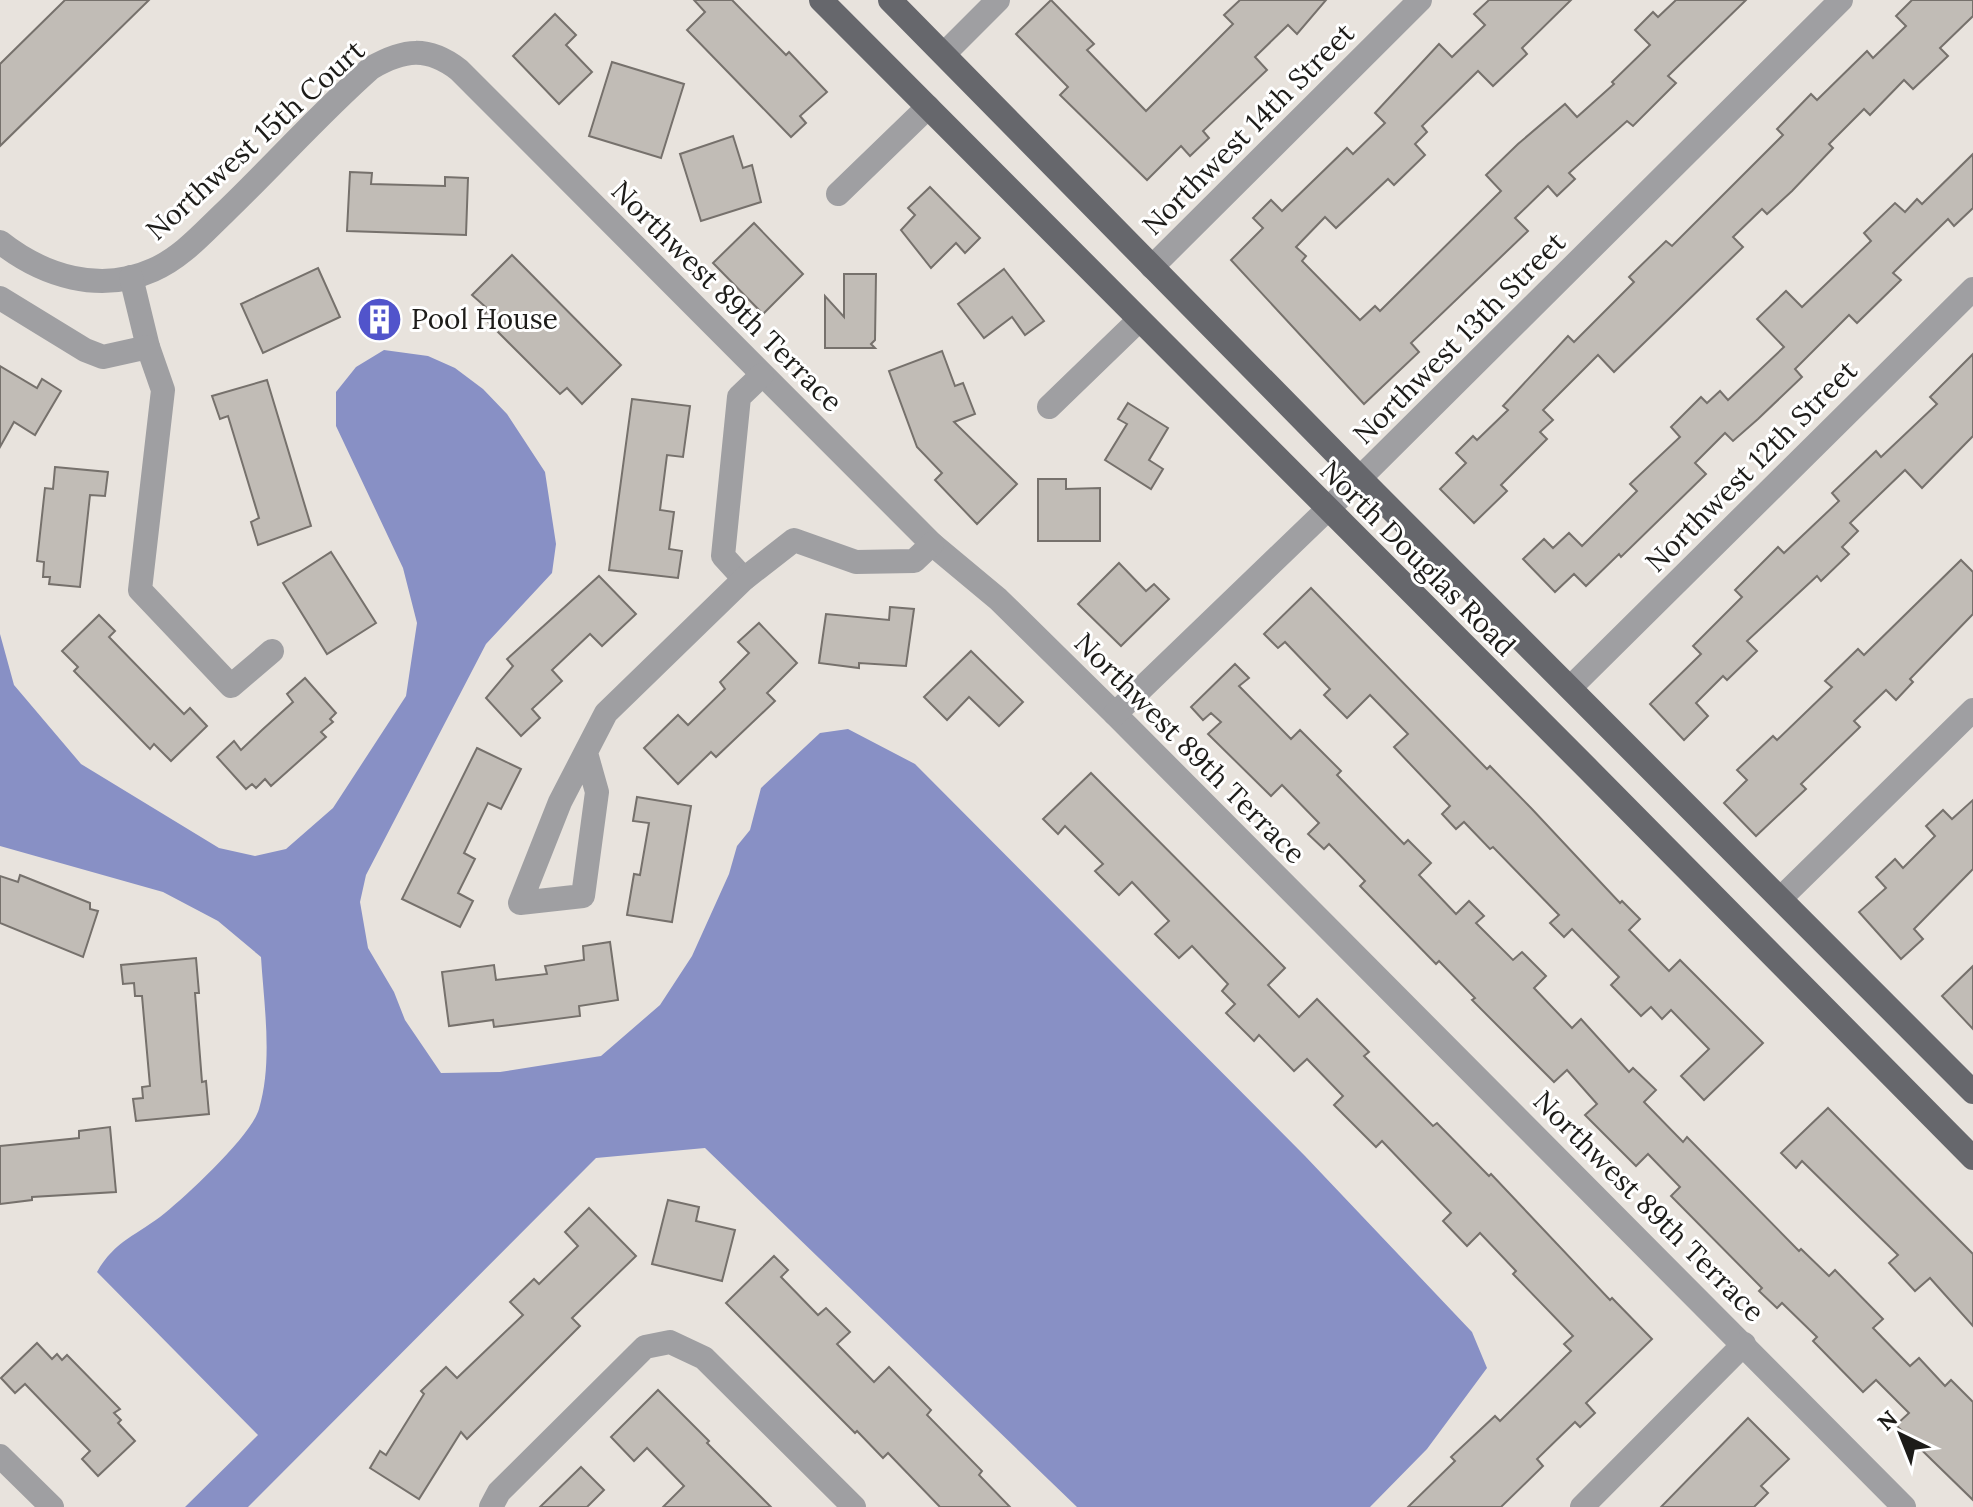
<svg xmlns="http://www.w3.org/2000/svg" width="1973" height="1507" viewBox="0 0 1973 1507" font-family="Lora,serif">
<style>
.water{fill:#8890c5}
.building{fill:#c1bcb6;stroke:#76716c;stroke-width:2}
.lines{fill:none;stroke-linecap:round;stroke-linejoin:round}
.minor{stroke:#9f9fa2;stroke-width:24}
.major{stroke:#66676c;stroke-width:24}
.labels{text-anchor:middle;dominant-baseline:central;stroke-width:6;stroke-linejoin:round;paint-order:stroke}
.street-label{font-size:28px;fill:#1d1c19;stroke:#fff}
.poi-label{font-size:28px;fill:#1d1c19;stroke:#fff;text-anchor:start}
</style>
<rect width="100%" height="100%" fill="#e8e3dd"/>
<path class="water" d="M 384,350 L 428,356 L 455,368 L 483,389 L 507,414 L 545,472 L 556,544 L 552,573 L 486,644 L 366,875 L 360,902 L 368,948 L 394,992 L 405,1020 L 441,1073 L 500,1072 L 601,1056 L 660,1005 L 692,956 L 729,874 L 737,846 L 750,830 L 761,788 L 820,733 L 848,729 L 915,764 L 1305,1156 L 1472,1332 L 1487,1368 L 1427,1449 L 1370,1507 L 1077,1507 L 705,1148 L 596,1158 L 248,1507 L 185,1507 L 258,1435 L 97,1272 C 115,1240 138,1235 165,1213 C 188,1194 251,1136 259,1109 C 273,1061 264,1006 261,957 L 218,921 L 163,892 L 0,846 L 0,634 L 14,685 L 81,764 L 219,848 L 255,856 L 286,849 L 333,808 L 406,696 L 417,623 L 403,568 L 336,426 L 336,392 L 356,367 Z"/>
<g class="building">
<polygon points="65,0 149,0 0,146 0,64"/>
<polygon points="694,0 732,0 786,55 789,52 827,92 800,116 806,123 791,137 687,30 705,12"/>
<polygon points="1051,0 1094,44 1087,50 1146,111 1233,24 1224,15 1240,0 1326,0 1297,34 1288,25 1255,57 1267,70 1203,131 1209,138 1190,156 1181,146 1147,180 1060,95 1068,87 1016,34"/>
<polygon points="1489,0 1571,0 1522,48 1527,54 1493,86 1478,71 1422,126 1427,132 1415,144 1425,155 1394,185 1388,179 1336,228 1325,217 1296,247 1306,256 1302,261 1360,320 1375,306 1380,311 1501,191 1486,175 1518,144 1565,104 1577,117 1614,84 1612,82 1650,45 1635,30 1653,12 1658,17 1676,0 1746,0 1668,76 1676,83 1633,126 1627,121 1569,173 1575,179 1557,196 1548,186 1515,218 1528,231 1411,343 1419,352 1364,404 1231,260 1263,228 1253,218 1271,200 1282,211 1347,148 1353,154 1385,123 1375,113 1439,44 1452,57 1485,25 1474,14"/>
<polygon points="1912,0 1973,0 1973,16 1940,48 1948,56 1913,89 1904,80 1870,115 1864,109 1829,144 1833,148 1792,191 1767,214 1762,209 1733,237 1743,247 1614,372 1598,355 1543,410 1553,420 1540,432 1547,439 1501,485 1507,491 1474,523 1440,489 1466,463 1456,453 1473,436 1477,440 1508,410 1503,406 1568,336 1574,342 1634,282 1629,277 1666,241 1672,246 1783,135 1777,129 1811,94 1817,100 1867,51 1873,58 1906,26 1896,16"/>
<polygon points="555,14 576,35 566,45 592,72 559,104 513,56"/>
<polygon points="612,62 684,84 661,158 589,136"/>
<polygon points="733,136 743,168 752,165 761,202 701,221 680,154"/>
<polygon points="1973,154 1973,208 1954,226 1948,219 1893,273 1901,280 1857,323 1849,315 1795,369 1802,377 1758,419 1733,441 1725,433 1695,463 1706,474 1621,557 1619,554 1586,586 1574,574 1555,592 1523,559 1544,539 1553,548 1569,533 1582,546 1637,491 1630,484 1680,437 1671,427 1701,397 1707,403 1720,391 1728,400 1784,347 1757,319 1786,291 1802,307 1871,241 1864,233 1895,203 1905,212 1917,199 1922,204"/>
<polygon points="350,172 372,173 371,184 445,186 445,177 468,178 466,235 347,231"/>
<polygon points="930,187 980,238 965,253 956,243 931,268 901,230 915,215 908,208"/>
<polygon points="754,223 803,274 763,314 713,263"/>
<polygon points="512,255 621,365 582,404 567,388 560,394 482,316 489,310 472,295"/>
<polygon points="318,268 340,317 263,353 241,304"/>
<polygon points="1004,269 1044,321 1025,335 1012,317 984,338 958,304"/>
<polygon points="844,274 876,274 875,340 871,344 875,348 825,348 825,296 844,317"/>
<polygon points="942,351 955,386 963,383 975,414 954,422 1017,484 977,524 935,480 942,473 917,447 889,371"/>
<polygon points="1973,354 1973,436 1922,488 1905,470 1850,523 1858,531 1842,547 1849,554 1821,581 1817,576 1747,641 1757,651 1727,680 1723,676 1696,703 1708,716 1684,740 1650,704 1701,654 1693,646 1742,597 1735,590 1778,547 1784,553 1839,501 1832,493 1876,451 1881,457 1937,404 1930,397"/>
<polygon points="0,366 37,388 42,379 61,391 35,435 14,422 0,447"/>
<polygon points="267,380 311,526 258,545 251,522 259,518 228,416 220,419 212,396"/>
<polygon points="632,399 690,406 683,457 667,455 660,510 674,512 669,549 682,551 678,578 609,570"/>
<polygon points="1128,403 1168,428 1149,460 1163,469 1151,489 1105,460 1127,424 1118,419"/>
<polygon points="55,467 108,472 105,496 90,495 80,587 49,584 50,577 43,577 44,562 37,561 45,488 53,489"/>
<polygon points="1038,479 1066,479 1066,489 1100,488 1100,541 1038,541"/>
<polygon points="331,552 376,623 327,654 283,583"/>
<polygon points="1961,560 1973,572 1973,614 1910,679 1913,682 1896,700 1886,690 1854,721 1860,727 1801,784 1806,789 1756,836 1724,803 1747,780 1737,770 1773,736 1777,740 1832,687 1825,681 1858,649 1864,655"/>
<polygon points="1119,563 1146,591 1154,584 1169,599 1121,646 1078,604"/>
<polygon points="599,576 636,614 602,646 590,634 552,670 562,681 532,709 540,718 521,736 486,698 513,666 507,659"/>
<polygon points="1311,588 1487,769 1490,766 1531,808 1620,903 1622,901 1640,919 1629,930 1669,971 1680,960 1763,1043 1704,1100 1681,1076 1709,1049 1671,1010 1662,1019 1651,1007 1641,1016 1611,985 1619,977 1572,929 1564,937 1550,923 1559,915 1493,847 1490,849 1464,822 1456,829 1442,814 1450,806 1394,747 1408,734 1370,695 1347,718 1324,695 1330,689 1285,642 1278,648 1264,634"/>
<polygon points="890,607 914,609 906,666 859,663 859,668 819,663 826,614 889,620"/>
<polygon points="99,615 115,631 109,637 184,714 190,708 207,726 171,761 154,744 150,749 74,671 78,667 62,651"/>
<polygon points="759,623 797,663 767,693 775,701 716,757 711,752 678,784 644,748 678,715 688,725 725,689 720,682 749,653 738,642"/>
<polygon points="971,651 1023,702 999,726 969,697 947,720 924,697"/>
<polygon points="1235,664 1249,678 1239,686 1291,739 1300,730 1341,771 1337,775 1404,844 1408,840 1431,863 1419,875 1456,914 1469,901 1484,916 1476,923 1513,960 1522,952 1546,976 1534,988 1572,1028 1581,1019 1629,1072 1633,1068 1656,1090 1644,1102 1683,1142 1687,1137 1799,1251 1801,1249 1829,1276 1835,1270 1883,1319 1873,1328 1910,1366 1919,1358 1945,1386 1951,1380 1973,1402 1973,1500 1896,1425 1909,1413 1876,1380 1863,1392 1813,1341 1817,1337 1782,1303 1777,1308 1759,1291 1762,1288 1671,1196 1680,1187 1648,1154 1636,1166 1585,1115 1597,1104 1567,1070 1554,1082 1472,1000 1475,998 1439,961 1436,964 1360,886 1365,881 1329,844 1324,849 1308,834 1319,823 1282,785 1271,796 1208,734 1221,722 1211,713 1203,720 1191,707"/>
<polygon points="305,678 336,713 330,719 333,722 321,732 326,737 271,786 265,779 256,788 252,784 246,789 217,757 234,741 241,750 262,730 293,702 287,694"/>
<polygon points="477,748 521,769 501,809 488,803 464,853 475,859 458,893 473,901 460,927 402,899"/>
<polygon points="1091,773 1285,968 1268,985 1299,1017 1317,999 1369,1052 1364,1056 1433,1126 1437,1123 1489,1176 1491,1174 1610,1300 1612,1298 1652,1339 1586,1403 1595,1413 1580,1427 1575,1422 1537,1459 1543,1466 1501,1507 1408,1507 1455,1461 1451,1457 1495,1416 1500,1421 1571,1351 1564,1344 1573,1336 1513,1274 1516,1271 1480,1233 1467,1246 1443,1221 1451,1213 1382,1141 1376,1147 1334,1105 1343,1096 1307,1059 1294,1071 1259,1035 1254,1041 1226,1013 1235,1004 1222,991 1228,984 1192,946 1179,958 1155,934 1169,921 1132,882 1119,895 1095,871 1103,864 1065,826 1058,834 1043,819"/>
<polygon points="637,797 691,806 672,922 627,915 634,874 640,875 649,823 633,821"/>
<polygon points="1973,800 1973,869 1914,929 1923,939 1901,959 1859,912 1886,888 1876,877 1895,859 1903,868 1935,836 1926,826 1943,810 1952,819"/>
<polygon points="20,875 90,903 90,909 98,911 83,957 0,923 0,876 18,882"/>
<polygon points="610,942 618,1000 579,1006 580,1016 494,1027 493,1020 449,1026 442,972 494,965 496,980 547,974 545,966 584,960 583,946"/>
<polygon points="196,958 199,993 195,993 202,1082 206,1081 209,1114 136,1121 133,1099 143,1098 142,1087 150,1086 142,996 135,996 134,983 123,984 121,965"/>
<polygon points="1973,966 1973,1029 1942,996"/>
<polygon points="1828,1108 1973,1254 1973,1326 1930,1278 1915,1291 1889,1263 1898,1255 1802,1161 1796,1168 1781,1153"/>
<polygon points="110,1127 116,1192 32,1197 32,1200 0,1204 0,1146 79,1138 79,1131"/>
<polygon points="668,1200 699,1207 696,1221 735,1230 722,1281 652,1264"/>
<polygon points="589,1208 636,1256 572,1318 580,1326 467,1439 461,1432 419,1499 370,1468 380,1451 386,1455 424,1394 421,1391 446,1367 457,1378 523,1315 510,1302 534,1279 539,1284 578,1246 565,1232"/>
<polygon points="774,1256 788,1270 781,1277 818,1315 826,1308 850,1332 837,1344 874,1382 889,1367 931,1410 927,1415 982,1471 979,1475 1010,1507 940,1507 888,1453 883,1458 857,1431 855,1433 726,1303"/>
<polygon points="37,1343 52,1359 57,1354 62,1360 67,1355 120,1409 114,1413 121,1420 118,1423 135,1441 98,1476 82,1459 90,1451 25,1384 15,1393 1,1378"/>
<polygon points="658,1390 709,1441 707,1443 771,1507 663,1507 684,1486 647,1448 634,1461 611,1437"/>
<polygon points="1748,1418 1789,1459 1761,1486 1768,1493 1754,1507 1661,1507"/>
<polygon points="581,1467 604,1490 587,1507 540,1507"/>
</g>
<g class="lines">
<g class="minor">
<polyline points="944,54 998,0"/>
<polyline points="838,194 928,107"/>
<path d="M 0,242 C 43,276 100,294 153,270 C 181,258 202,234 224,213 C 274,165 320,113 371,68 C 404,49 428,46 459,70 L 932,544 L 998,599 L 1115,714 L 1904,1507"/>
<polyline points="1152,267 1420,0"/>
<polyline points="131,277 148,347"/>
<polyline points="0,298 85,350 103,357 148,347 163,390 140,590 231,686 272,651"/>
<polyline points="1049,407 1139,320"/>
<polyline points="744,579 723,556 739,397 762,375"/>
<polyline points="1571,687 1973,289"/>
<polyline points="1115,714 1360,478 1841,0"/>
<polyline points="586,753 597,792 583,896 520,903 560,802 606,713 744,579 794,540 856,562 914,561 932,544"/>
<polyline points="1781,898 1973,710"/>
<polyline points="0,1456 52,1507"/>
<polyline points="491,1507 499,1492 645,1347 670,1342 704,1358 854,1507"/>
<polyline points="1582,1507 1744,1344"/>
</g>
<g class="major">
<path d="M 821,0 C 1206,386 1591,770 1973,1158"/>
<polyline points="890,0 1360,478 1973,1092"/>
</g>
</g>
<defs>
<symbol id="building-disc" viewBox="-11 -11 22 22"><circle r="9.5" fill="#5154cb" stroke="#fff"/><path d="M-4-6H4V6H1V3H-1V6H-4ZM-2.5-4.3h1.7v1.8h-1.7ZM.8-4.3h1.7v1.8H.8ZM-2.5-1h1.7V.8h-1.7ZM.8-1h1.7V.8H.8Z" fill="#fff"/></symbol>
</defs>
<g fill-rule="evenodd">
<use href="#building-disc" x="354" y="294" width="51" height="51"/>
</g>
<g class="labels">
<g class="street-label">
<text transform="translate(1248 129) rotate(-45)">Northwest 14th Street</text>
<text transform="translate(255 140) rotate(-42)">Northwest 15th Court</text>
<text transform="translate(727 296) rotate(45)">Northwest 89th Terrace</text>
<text transform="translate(1459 338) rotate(-45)">Northwest 13th Street</text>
<text transform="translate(1751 466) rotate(-45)">Northwest 12th Street</text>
<text transform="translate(1418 558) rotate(45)">North Douglas Road</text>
<text transform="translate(1190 748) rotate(45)">Northwest 89th Terrace</text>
<text transform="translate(1649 1206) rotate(45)">Northwest 89th Terrace</text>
</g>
<g class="poi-label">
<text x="411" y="319">Pool House</text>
</g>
</g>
<g transform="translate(1901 1435) rotate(317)" stroke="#ffffff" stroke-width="6" paint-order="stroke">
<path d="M0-6L14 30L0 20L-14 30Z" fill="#1d1c19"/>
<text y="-12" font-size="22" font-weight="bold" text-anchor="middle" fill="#1d1c19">N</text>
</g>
</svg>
